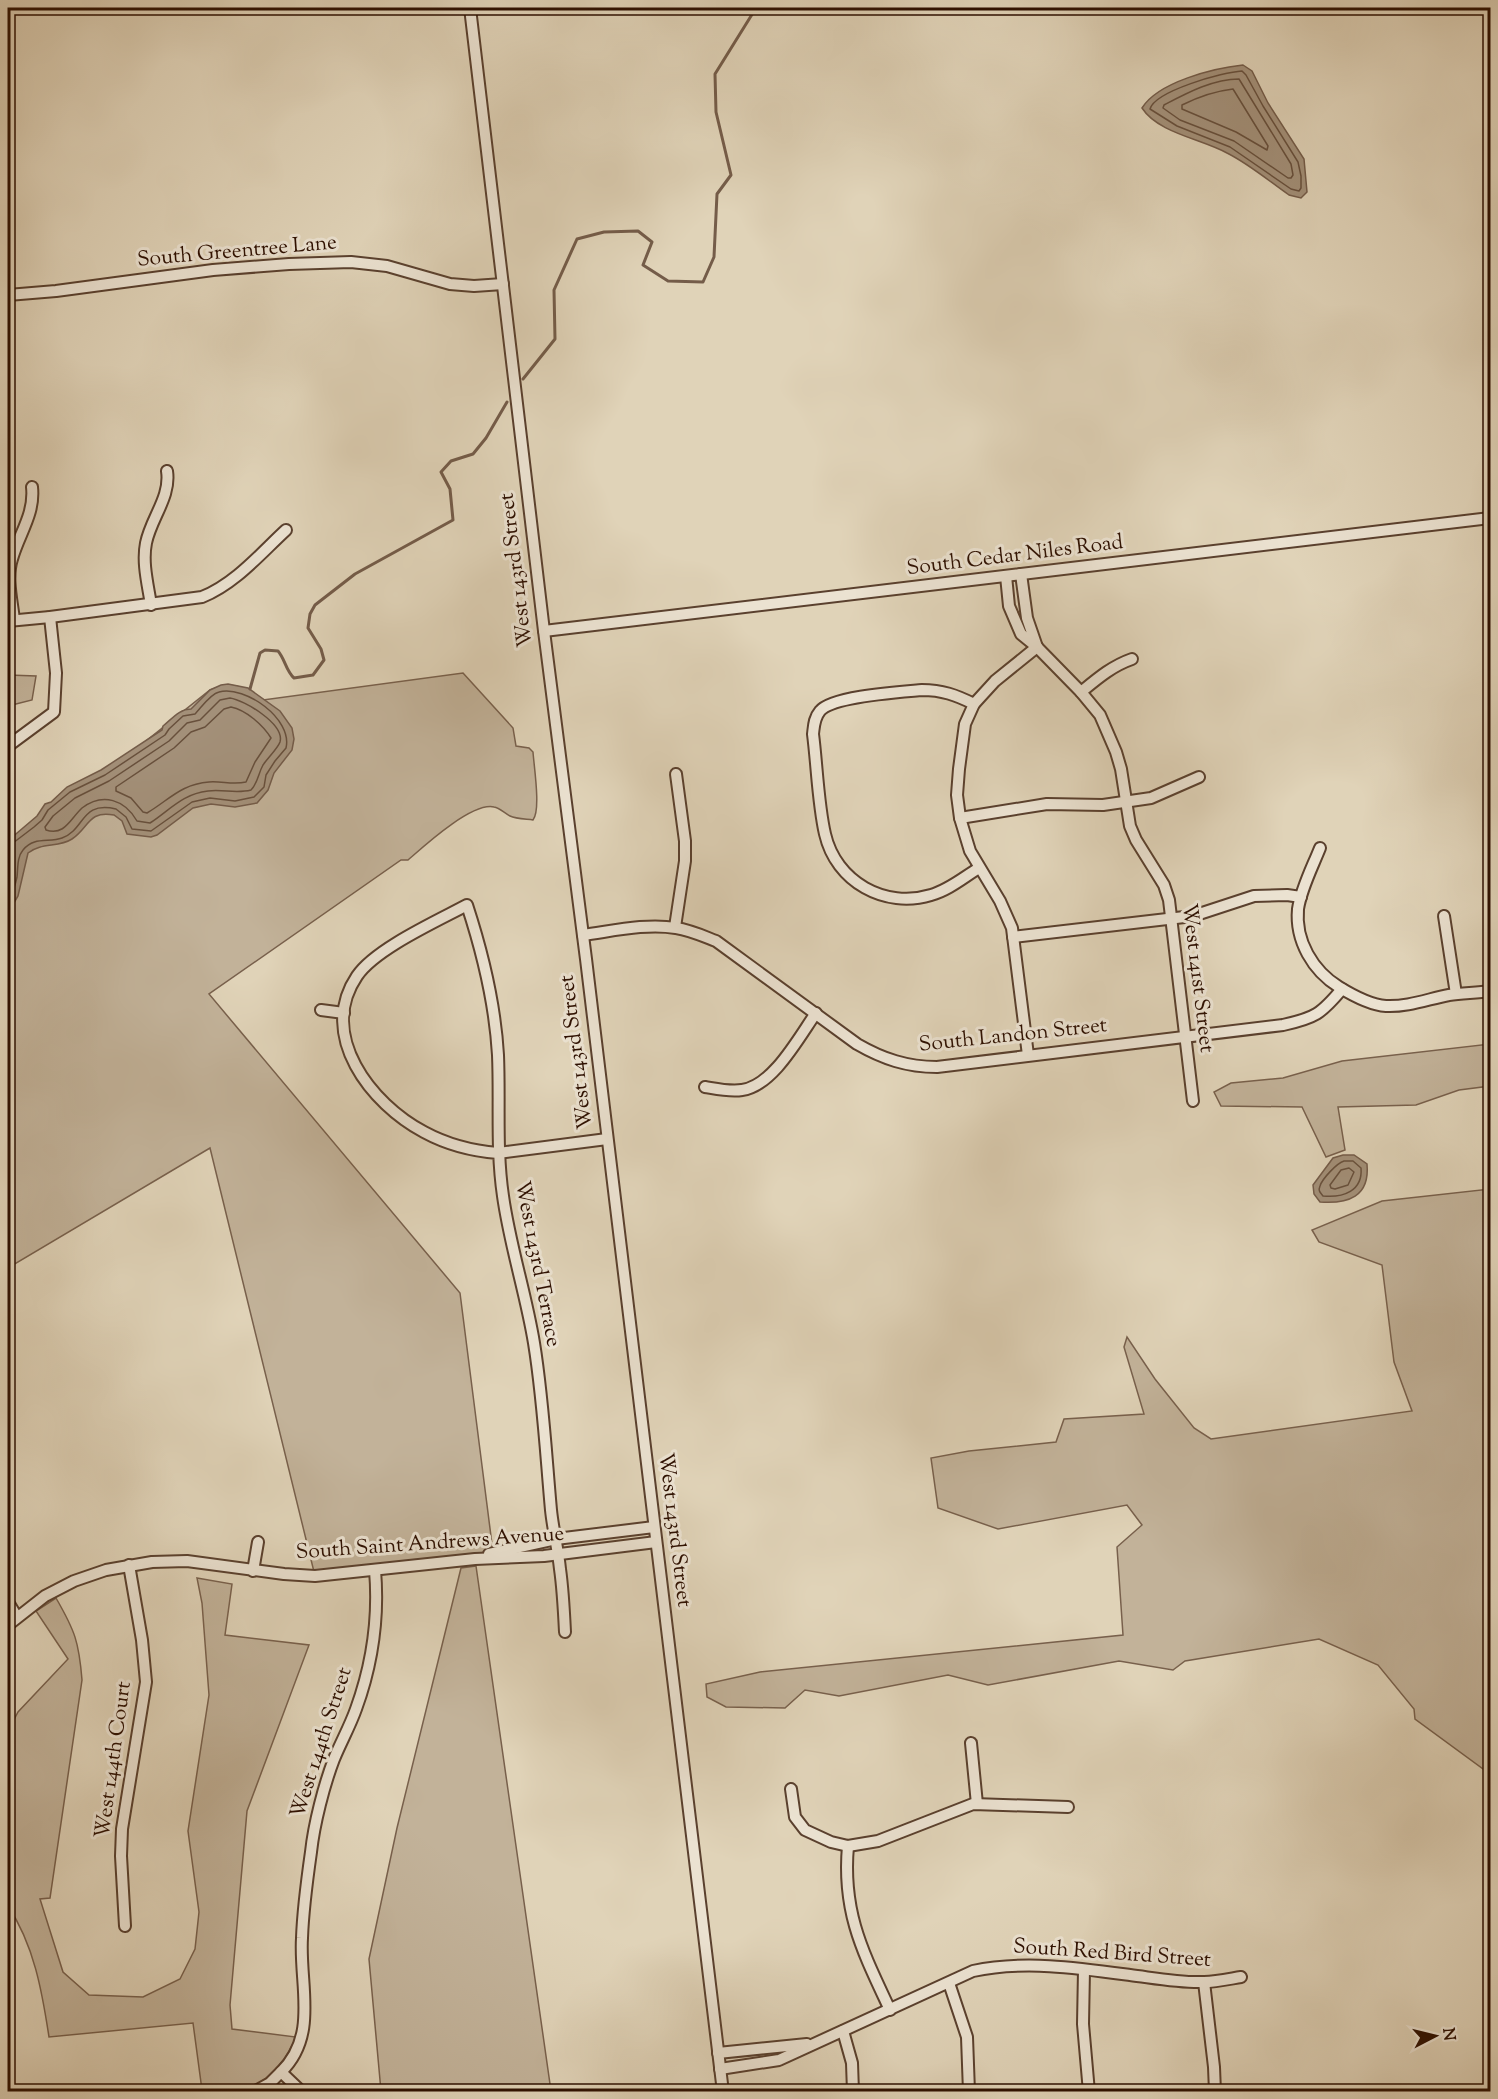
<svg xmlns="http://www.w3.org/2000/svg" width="1498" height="2099" viewBox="0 0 1498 2099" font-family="'Sorts Mill Goudy',serif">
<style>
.green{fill:#c2b299;stroke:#78604c;stroke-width:1.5}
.water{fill:#a39079;stroke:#745c49;stroke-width:1.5}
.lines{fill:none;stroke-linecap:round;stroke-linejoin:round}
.shore{stroke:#68503c;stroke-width:1.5}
.stream{stroke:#745c49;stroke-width:3}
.minor-casing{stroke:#5a402e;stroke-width:14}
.minor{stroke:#ebe2d1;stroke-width:10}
.labels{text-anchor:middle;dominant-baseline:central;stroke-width:6;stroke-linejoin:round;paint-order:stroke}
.street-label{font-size:21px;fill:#2d0f00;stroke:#ebe2d1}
</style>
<rect width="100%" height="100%" fill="#e0d3b8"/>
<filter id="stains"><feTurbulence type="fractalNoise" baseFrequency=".00333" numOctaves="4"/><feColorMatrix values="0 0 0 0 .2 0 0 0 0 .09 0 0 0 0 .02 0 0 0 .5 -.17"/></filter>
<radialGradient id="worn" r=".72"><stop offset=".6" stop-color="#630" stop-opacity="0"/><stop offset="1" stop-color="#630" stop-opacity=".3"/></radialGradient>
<g class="green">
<path d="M 463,673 L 513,728 L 516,746 L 529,748 L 533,752 C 534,767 541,810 533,820 C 526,819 516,819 510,816 C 504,813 500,808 494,807 C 472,802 424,846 408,860 L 401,860 L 209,994 L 460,1293 L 493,1552 L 315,1576 L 210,1148 L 8,1268 L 8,851 L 210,690 C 234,681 243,686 263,700 Z"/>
<polygon points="8,675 36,676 32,700 8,706"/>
<polygon points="1490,1044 1490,1086 1459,1090 1416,1105 1338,1107 1345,1150 1326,1157 1302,1107 1221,1106 1214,1092 1231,1083 1283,1078 1342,1061"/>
<polygon points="1490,1189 1490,1774 1415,1719 1414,1709 1378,1665 1319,1639 1185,1661 1173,1670 1119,1661 988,1685 948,1675 839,1696 805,1690 785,1708 726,1707 707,1697 706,1684 760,1672 1123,1635 1117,1547 1142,1525 1127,1505 998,1529 938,1508 931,1458 969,1451 1056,1442 1064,1419 1144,1414 1124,1347 1127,1337 1155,1379 1194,1428 1211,1439 1412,1411 1394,1362 1382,1265 1319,1242 1312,1230 1382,1201"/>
<polygon points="476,1566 551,2091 381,2091 369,1959 397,1828 461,1568"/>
<path d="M 197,1578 L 232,1584 L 225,1635 L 309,1645 L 247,1811 L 230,2005 L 232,2029 L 296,2037 C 276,2082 251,2095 202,2090 L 193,2023 L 49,2037 C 42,1991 34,1945 8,1906 L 8,1731 L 18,1712 L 68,1659 L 36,1611 L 56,1598 C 75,1631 79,1642 82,1680 L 50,1898 L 40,1899 L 63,1972 L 89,1995 L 143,1997 L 180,1979 L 195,1949 L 199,1912 L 188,1831 L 209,1695 L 202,1603 Z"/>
</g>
<g class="water">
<path d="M 1243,65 L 1252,71 L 1268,103 L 1304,159 L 1307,192 L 1301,198 L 1289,195 C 1269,181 1249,164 1227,153 C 1202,139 1158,133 1142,108 C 1158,82 1214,68 1243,65 Z"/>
<path d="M 228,684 L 248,688 L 280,711 L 292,728 L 294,739 L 292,750 L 274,773 L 268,790 L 257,803 L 235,807 L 211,804 L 193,808 L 157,835 L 151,837 L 127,834 L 122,821 L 114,815 C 88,810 89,828 72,839 C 58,848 42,842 28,853 L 18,896 L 8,913 L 8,841 L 10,839 L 37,816 L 45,804 L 51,802 L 67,787 L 101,770 L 162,730 L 163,726 C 172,719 179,709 191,709 L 210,690 L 221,685 Z"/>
<path d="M 1343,1155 L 1354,1155 L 1367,1164 C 1370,1197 1348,1204 1320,1202 L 1314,1194 L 1313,1185 L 1333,1158 Z"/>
</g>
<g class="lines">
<g class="shore">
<path d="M 1242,71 L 1246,75 L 1263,106 L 1298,162 L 1301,176 L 1301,188 L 1299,191 L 1291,189 L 1230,147 L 1177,126 L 1150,109 C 1155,91 1223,72 1242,71 Z"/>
<path d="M 1239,79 L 1291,164 L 1293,175 L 1291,178 L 1288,178 L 1234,141 L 1180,120 L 1163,108 L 1164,105 C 1187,93 1213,79 1239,79 Z"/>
<path d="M 1233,89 L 1268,146 L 1267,150 L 1236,132 L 1182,109 L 1182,105 C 1198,97 1216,91 1233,89 Z"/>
<path d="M 230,698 C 244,700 285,724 280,742 C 278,748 267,759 263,765 C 258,774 258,783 251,790 C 236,794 223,789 208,791 C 182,794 170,810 150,823 L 137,821 C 125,800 103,792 82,808 C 70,819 65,836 46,830 L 45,827 L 53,816 L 75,798 L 109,781 L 169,741 L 187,723 L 200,720 L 220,700 Z"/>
<path d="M 231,707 C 246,710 263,725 271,738 L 255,762 L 246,782 C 233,785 222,781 209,782 C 181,784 169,800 147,813 L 143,812 L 131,798 L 116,791 L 116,787 L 174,748 L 191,732 L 205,727 L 224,709 Z"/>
<path d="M 8,844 L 13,843 L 34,827 L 42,820 L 48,810 L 70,792 L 105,775 L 165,735 L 169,729 L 183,716 L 195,714 C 201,708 210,694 219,692 C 245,685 293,719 286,748 L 275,761 L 266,775 L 264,787 L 254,797 L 235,801 L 210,798 L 192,802 L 151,831 L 132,829 L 126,817 L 116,809 C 80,801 86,829 62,838 C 49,843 34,836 23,850 C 17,857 18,868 17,877 C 15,886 12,895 8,903"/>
<path d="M 1344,1161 L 1353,1161 L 1361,1168 C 1363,1191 1343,1198 1323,1196 C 1320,1192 1318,1191 1320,1186 C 1322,1179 1337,1163 1344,1161 Z"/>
<polygon points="1349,1168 1354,1172 1348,1185 1335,1189 1331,1188 1330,1185 1341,1170"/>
</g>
<g class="stream">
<polyline points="523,379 555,339 554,290 577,239 604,232 638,231 652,242 643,265 668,281 703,282 714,257 717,194 731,175 716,112 715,74 756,8"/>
<path d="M 250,689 L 260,653 L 265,650 L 278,651 C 285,659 286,671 294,678 L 313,675 L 324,660 L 321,649 L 308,628 L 310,614 L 315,605 L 355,574 L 453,520 L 450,489 L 441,472 L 451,461 L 473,454 L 486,438 L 507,402"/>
</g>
<defs>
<g id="minor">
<polyline points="470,8 544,631 586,959 723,2092"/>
<polyline points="8,295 56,291 213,270 289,264 351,262 387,266 450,284 474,286 503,284"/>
<polyline points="1021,574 1027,618 1037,647"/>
<polyline points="1006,576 1009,606 1021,634 1037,647 1081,692 1100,715 1116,752 1121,769 1130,826 1136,840 1164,885 1169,900 1193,1101"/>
<path d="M 151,605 C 148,585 142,563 146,543 C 151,518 171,497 167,471"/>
<path d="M 14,620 C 12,601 6,578 12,559 C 19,534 35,514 32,487"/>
<path d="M 8,621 L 50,617 L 202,597 C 235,584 261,553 286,530"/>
<polyline points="544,631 1490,518"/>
<path d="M 1081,692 C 1098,678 1112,666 1132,659"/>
<path d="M 974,704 C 956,695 942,690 922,690 C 900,692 832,696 820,711 C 814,718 814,726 813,734 C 817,765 818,804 825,834 C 836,882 885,909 931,895 C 949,890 964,877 979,868"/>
<polyline points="8,746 54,712 56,673 50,617"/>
<polyline points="960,818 1047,804 1103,805 1151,798 1199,777"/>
<path d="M 1320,848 C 1312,868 1301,889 1298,909 C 1295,941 1313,971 1339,987 C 1352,995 1370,1005 1386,1006 C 1408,1007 1428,999 1449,995 C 1463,993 1477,993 1490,991"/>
<polyline points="1444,916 1456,994"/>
<polyline points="675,927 685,861 685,841 676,774"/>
<path d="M 583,935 C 613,931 646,923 676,928 C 690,930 703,936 716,941 L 857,1044 C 883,1059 907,1067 937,1067 L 1283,1025 C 1315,1018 1321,1014 1342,989"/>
<polyline points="1013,937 1193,916 1254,896 1287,895 1301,897"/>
<polyline points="321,1010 344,1013"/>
<polyline points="1028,1055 1012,928 1000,901 970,851 960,818 957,795 959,769 965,724 974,704 995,681 1037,647"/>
<path d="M 705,1087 C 717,1089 730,1092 742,1090 C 773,1086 799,1037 816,1013"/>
<polyline points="489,1554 556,1539 654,1527"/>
<polyline points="253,1571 258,1542"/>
<polyline points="8,1602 17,1617"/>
<polyline points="8,1625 45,1596 74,1581 106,1570 152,1562 187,1561 284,1574 315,1576 475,1559 544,1556 656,1542"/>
<path d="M 565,1632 C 564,1611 563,1590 560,1569 C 558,1549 553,1530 551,1510 C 546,1455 543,1398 534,1343 C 526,1294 510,1246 503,1196 C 496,1149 500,1103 498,1055 C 495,1003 483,954 467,905 C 437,921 375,949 357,976 C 317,1035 371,1104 424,1132 C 448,1145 472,1151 498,1153 L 607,1139"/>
<polyline points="971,1743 977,1804"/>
<polyline points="791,1789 795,1817 805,1830 831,1842 848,1846 878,1841 973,1804 1068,1807"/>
<path d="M 848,1846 C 842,1913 863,1952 890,2010"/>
<polyline points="125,1926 121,1856 122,1829 146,1682 142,1640 129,1565"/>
<polyline points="1084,1970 1083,2024 1089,2092"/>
<polyline points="1204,1982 1214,2067 1215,2092"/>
<polyline points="949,1983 967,2037 969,2092"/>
<polyline points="843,2031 852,2063 853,2092"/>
<polyline points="718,2053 807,2044"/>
<path d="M 720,2069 L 779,2060 L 973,1971 C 1024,1960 1079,1968 1130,1975 C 1154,1978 1179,1983 1204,1982 C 1216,1982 1229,1979 1241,1977"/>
<polyline points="254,2092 270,2083 281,2072"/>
<path d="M 302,2092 L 281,2072 C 319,2035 299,1984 302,1938 C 303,1909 307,1880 311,1852 C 314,1824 324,1785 334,1759 C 341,1742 350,1726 356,1709 C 372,1665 379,1617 375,1570"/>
</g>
</defs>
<use href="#minor" class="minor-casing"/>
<use href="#minor" class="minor"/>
</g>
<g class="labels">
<g class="street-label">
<text transform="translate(237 252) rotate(-5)">South Greentree Lane</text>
<text transform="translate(1015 556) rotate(-7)">South Cedar Niles Road</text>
<text transform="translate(517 570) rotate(-97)">West 143rd Street</text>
<text transform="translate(1197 978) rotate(83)">West 141st Street</text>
<text transform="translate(1013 1036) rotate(-6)">South Landon Street</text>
<text transform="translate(577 1052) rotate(-97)">West 143rd Street</text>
<text transform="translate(537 1264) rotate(79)">West 143rd Terrace</text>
<text transform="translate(674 1530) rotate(83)">West 143rd Street</text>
<text transform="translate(430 1544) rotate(-4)">South Saint Andrews Avenue</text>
<text transform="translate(322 1743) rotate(-72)">West 144th Street</text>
<text transform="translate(114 1760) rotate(-82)">West 144th Court</text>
<text transform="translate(1112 1954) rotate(4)">South Red Bird Street</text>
</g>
</g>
<rect width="1498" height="2099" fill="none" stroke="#e0d3b8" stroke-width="30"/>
<rect x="9" y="9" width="1480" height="2081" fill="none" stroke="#2d0f00" stroke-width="3"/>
<rect x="15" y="15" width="1468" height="2069" fill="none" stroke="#2d0f00" stroke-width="1.5"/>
<g transform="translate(1435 2036) rotate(83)" stroke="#ebe2d1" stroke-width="4.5" paint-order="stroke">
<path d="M0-4.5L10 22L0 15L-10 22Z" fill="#2d0f00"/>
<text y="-9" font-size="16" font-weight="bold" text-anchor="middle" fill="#2d0f00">N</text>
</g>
<rect width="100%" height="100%" filter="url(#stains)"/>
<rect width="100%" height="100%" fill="url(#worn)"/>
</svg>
